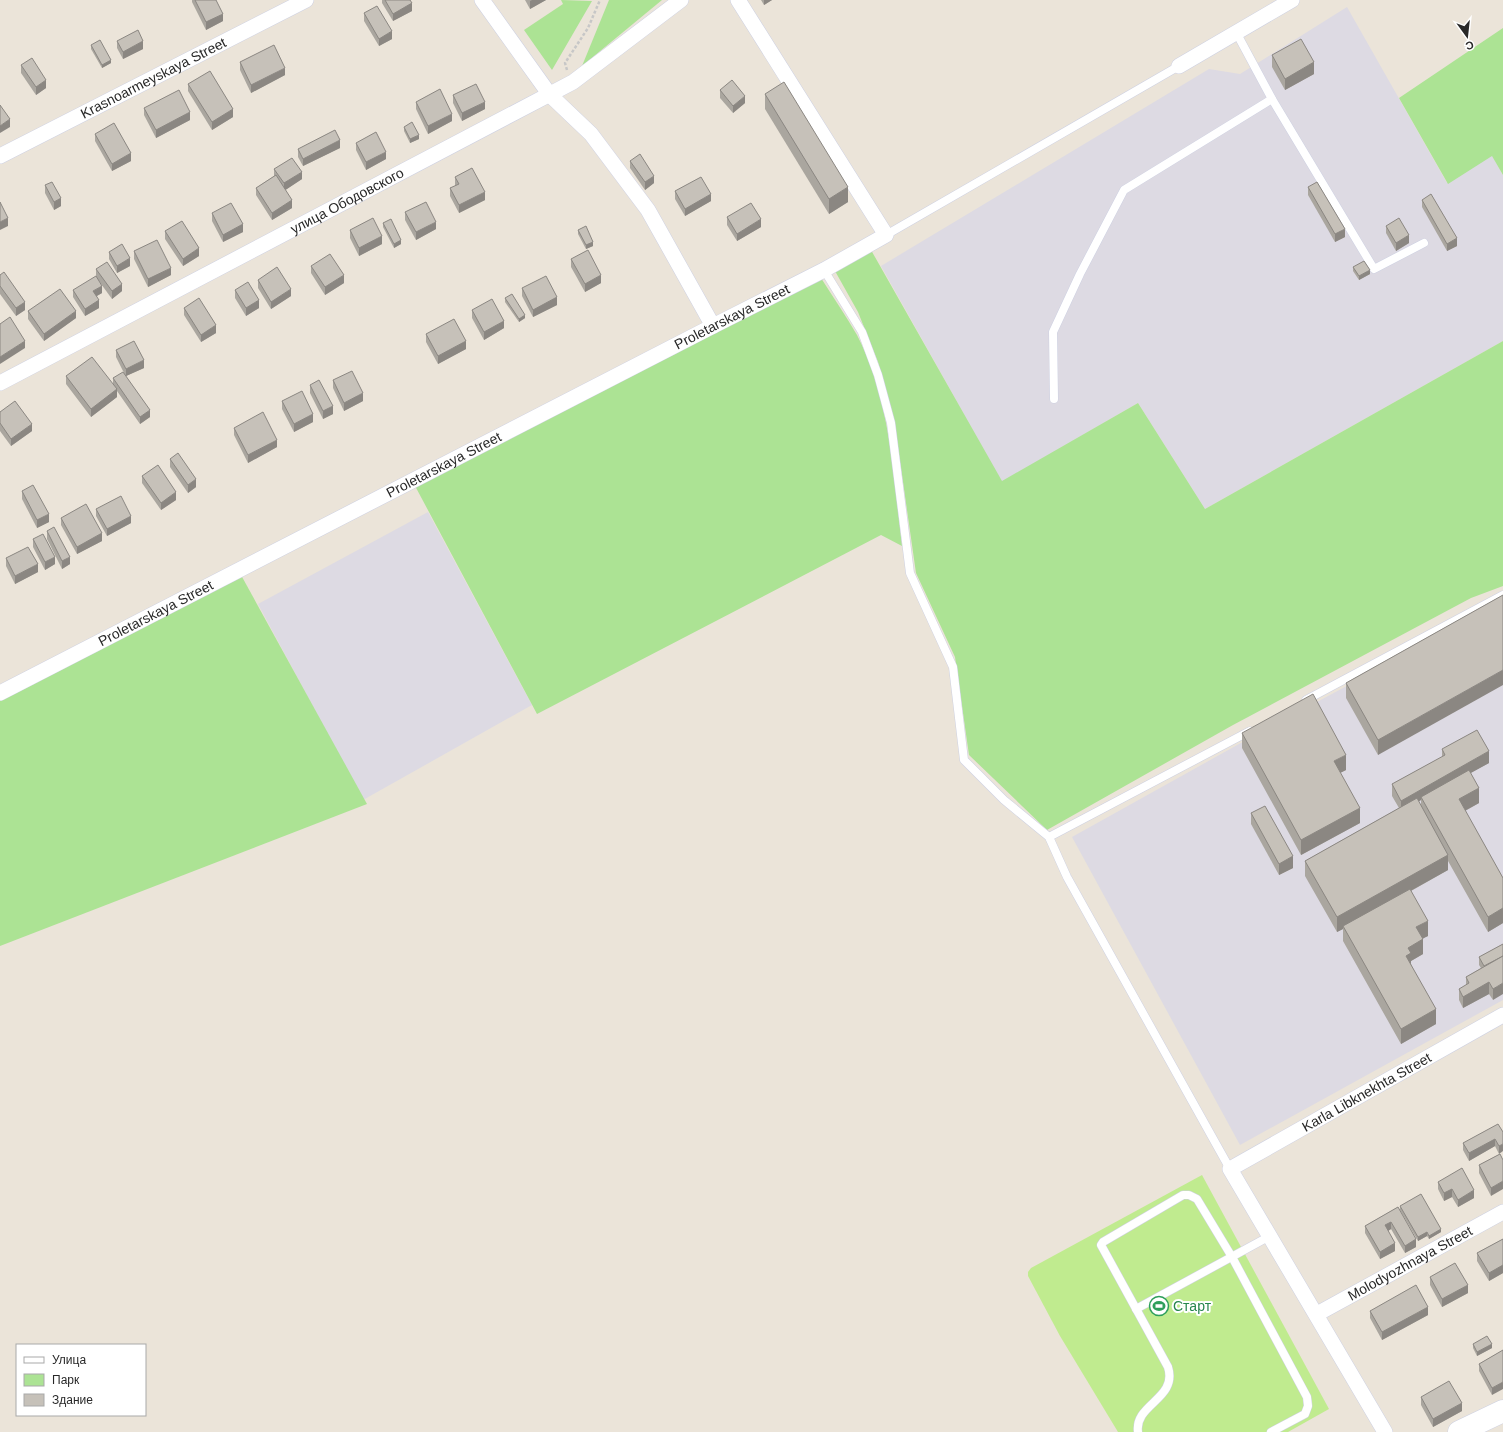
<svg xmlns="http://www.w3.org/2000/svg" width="1503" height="1432" viewBox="0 0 1503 1432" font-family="Arial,sans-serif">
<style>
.industrial{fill:#dddae3}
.green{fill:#ace394}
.pitch{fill:#c0eb8f}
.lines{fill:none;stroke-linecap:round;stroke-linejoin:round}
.lane-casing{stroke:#ced1e2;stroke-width:9}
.street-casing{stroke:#ced1e2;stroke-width:16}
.secondary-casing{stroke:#ced1e2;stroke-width:23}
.path{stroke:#c7c7c7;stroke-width:2.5;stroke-dasharray:3 2;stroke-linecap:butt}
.lane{stroke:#fff;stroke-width:8}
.street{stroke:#fff;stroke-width:15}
.secondary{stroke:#fff;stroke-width:22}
.wall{fill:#aaa69f;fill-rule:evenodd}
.shaded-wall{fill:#8b8782}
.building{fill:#c6c1b9;stroke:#8b8782}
.labels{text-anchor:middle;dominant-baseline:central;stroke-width:4;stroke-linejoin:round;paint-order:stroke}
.street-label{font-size:14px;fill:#282828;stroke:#fff}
.leisure-label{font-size:14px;fill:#27864d;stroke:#fff;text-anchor:start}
</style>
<rect width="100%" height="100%" fill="#ebe4d9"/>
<g class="industrial">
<polygon points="1347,7 1447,183 1492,155 1503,175 1503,341 1205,509 1138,403 1002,482 881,266 1209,69 1240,74"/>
<polygon points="428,512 532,705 363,800 258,604"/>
<polygon points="1503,602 1503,1000 1240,1145 1072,837 1239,744"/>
</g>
<g class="green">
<polygon points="561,0 592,1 552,70 524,30 563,4"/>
<polygon points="609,0 662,0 582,66"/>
<polygon points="1503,28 1503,175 1492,156 1448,184 1399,98"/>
<polygon points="871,250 1002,481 1138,403 1205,509 1503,341 1503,586 1471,598 1233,725 1047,830 969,755 955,657 916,573 894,419 878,362 858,312 835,271"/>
<path d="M 821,278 C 833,297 846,316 857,335 C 890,398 894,477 902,546 L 881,535 L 537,714 L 414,484 Z"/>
<polygon points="241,575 367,804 0,946 0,700"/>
</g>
<polygon class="pitch" points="1202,1175 1329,1409 1288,1432 1118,1432 1060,1336 1028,1276 1028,1272 1031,1268"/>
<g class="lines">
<defs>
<g id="lane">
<polyline points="1236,32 1272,99 1374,269 1424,243"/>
<polyline points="886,235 1179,66"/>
<polyline points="824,270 862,332 878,375 891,423 910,573 953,667 964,760 1004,800 1049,837 1067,877 1230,1169"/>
<polyline points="1054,399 1053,332 1080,274 1124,190 1272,99"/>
<polyline points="1306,700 1503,595"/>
<polyline points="1049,837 1250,731"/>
<polyline points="1136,1309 1270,1236"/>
<path d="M 1138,1432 C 1134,1404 1178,1399 1168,1367 L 1101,1245 L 1103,1242 L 1183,1195 L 1189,1195 L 1197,1199 L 1232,1257 L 1307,1397 L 1308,1406 L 1305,1414 L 1271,1432"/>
</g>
<g id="street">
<polyline points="482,0 550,95 591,134 648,210 713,326"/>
<polyline points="1179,66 1292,0"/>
<path id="s1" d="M 0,156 L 306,0"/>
<path id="s2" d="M 0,383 L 573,82 L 681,0"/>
<path id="s3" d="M 0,693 L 713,326 L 824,270 L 886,235 L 738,0"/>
<path id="s4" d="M 1317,1314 L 1503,1212"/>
<path id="s5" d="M 1385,1432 L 1230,1169 L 1503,1015"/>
</g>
<polyline id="secondary" points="1459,1432 1503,1411"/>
</defs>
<use href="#lane" class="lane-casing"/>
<use href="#street" class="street-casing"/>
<use href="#secondary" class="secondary-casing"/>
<polyline class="path" points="567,70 565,63 588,28 600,0"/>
<use href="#lane" class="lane"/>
<use href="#street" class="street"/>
<use href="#secondary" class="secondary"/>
</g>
<g class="wall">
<polygon points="192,0 216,0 223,21 206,30 192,2"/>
<polygon points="382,0 410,0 412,11 393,21 382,3"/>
<polygon points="525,0 546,0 530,9"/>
<polygon points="761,0 772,0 764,5"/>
<polygon points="364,13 392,39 379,46 364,21"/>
<polygon points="117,41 143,49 123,59 117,48"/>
<polygon points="91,45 111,63 102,68 91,49"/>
<polygon points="1272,55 1314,74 1285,90 1272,67"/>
<polygon points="240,62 285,75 251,93 240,70"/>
<polygon points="21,65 46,88 36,95 21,73"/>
<polygon points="188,84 233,117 212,130 188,91"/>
<polygon points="720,90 745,103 733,113 720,98"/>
<polygon points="765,94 848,202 829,214 765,109"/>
<polygon points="453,95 485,109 462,121 453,103"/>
<polygon points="416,102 452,121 428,134 416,109"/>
<polygon points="144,108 190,120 156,138 144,115"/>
<polygon points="404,127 419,139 410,143 404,131"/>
<polygon points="95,134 131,161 112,171 95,141"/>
<polygon points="356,143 386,159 366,170 356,150"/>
<polygon points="340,148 303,166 298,157 298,149"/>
<polygon points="630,161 654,183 645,190 630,168"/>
<polygon points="274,169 302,179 285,190 292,208 272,220 256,195 256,188 274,176"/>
<polygon points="455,177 485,200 459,213 450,196 450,188 455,186"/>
<polygon points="45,185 61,206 54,210 45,193"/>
<polygon points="1308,187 1345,237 1335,242 1308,195"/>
<polygon points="675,191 711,201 685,216 675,199"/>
<polygon points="1422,200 1457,246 1447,251 1422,207"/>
<polygon points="405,212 436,229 416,240 405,220"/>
<polygon points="212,213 243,232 223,242 212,221"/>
<polygon points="727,217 761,227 737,241 727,225"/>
<polygon points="383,223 401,244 394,248 383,227"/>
<polygon points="1386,226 1409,243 1396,251 1386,233"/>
<polygon points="350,230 382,244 359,256 350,238"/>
<polygon points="578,230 593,246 586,249 578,234"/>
<polygon points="165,231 199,256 183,266 165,239"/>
<polygon points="134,251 171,275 148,287 134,259"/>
<polygon points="109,252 130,266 117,273 109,259"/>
<polygon points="571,259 601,283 585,292 571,267"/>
<polygon points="311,266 344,283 325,295 311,273"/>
<polygon points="1353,267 1370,274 1359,280 1353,271"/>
<polygon points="96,269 122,291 112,299 96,277"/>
<polygon points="0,275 25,310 16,316 0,294"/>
<polygon points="258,280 291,296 271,309 258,288"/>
<polygon points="522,288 557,305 533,317 522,296"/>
<polygon points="73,290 102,293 97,296 99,308 85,316 73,297"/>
<polygon points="235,290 259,308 246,316 235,298"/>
<polygon points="505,298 525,318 519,322 505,302"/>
<polygon points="184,308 216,333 201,342 184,315"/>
<polygon points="472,310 504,328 484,340 472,318"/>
<polygon points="28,311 76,318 44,341 28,319"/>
<polygon points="426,334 466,349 438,364 426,342"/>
<polygon points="116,350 144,368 126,376 150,417 140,424 117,391 117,397 91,417 66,384 66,376 113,385 113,378 124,373 116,357"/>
<polygon points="333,380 363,401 344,411 333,388"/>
<polygon points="310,385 333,414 323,419 310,393"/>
<polygon points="282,401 313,422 294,432 282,409"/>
<polygon points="0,412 32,431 11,446 0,431"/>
<polygon points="234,428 277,447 248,463 234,435"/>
<polygon points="170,459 196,487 188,493 170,467"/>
<polygon points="142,476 176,500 161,510 142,483"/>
<polygon points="22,491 49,522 37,528 22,499"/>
<polygon points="96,509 131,523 107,536 96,516"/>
<polygon points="61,518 102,541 77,554 61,525"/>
<polygon points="47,531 70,564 62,569 47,539"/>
<polygon points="33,539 55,564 45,570 33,547"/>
<polygon points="6,558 38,572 15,584 6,566"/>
<polygon points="1503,595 1378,755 1346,698 1346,683"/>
<polygon points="1242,733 1346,770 1340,773 1360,823 1301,855 1242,748"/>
<path d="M 1442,749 L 1489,763 L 1470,773 L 1479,803 L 1465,811 L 1503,878 L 1503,923 L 1488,932 L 1448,861 L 1448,870 L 1411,891 L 1428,936 L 1423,938 L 1423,954 L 1411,961 L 1411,964 L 1436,1024 L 1401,1044 L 1343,941 L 1343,929 L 1337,932 L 1305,876 L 1305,861 L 1399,808 L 1392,796 L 1392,784 L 1442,757 ZM 1421,800 L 1421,806 L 1418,802 Z"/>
<polygon points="1251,813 1293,868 1279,875 1251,824"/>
<polygon points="1503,944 1493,1000 1489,994 1463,1008 1459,1000 1459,989 1466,986 1466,977 1481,968 1479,965 1479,957"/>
<polygon points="1503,1132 1499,1154 1495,1146 1469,1161 1463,1150 1463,1143"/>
<polygon points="1500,1154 1491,1196 1479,1173 1479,1165"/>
<polygon points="1438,1182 1474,1198 1458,1207 1452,1197 1444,1201 1438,1189"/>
<polygon points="1400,1206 1441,1232 1429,1239 1427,1236 1418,1241 1400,1210"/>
<polygon points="1398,1207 1416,1247 1405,1253 1391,1229 1388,1231 1395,1251 1380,1259 1365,1233 1365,1226"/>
<polygon points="1503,1239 1503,1273 1489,1281 1477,1261 1477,1253"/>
<polygon points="1430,1277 1468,1293 1442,1307 1430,1285"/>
<polygon points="1370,1311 1428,1315 1382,1340 1370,1318"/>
<polygon points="1473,1344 1492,1348 1477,1356 1473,1348"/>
<polygon points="1503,1350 1492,1395 1479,1371 1479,1364"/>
<polygon points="1421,1397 1462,1411 1433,1427 1421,1405"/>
</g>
<g class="shaded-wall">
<polygon points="532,0 546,0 530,9 530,1"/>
<polygon points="764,0 772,0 764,5"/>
<polygon points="412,3 412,11 393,21 393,14"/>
<polygon points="223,14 223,21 206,30 206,22"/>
<polygon points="392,31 392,39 379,46 379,39"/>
<polygon points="143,41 143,49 123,59 123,52"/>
<polygon points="111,60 111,63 102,68 102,65"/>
<polygon points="1314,62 1314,74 1285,90 1285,79"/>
<polygon points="285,68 285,75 251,93 251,85"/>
<polygon points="46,80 46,88 36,95 36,87"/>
<polygon points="745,96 745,103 733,113 733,106"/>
<polygon points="485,102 485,109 462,121 462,113"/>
<polygon points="233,109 233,117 212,130 212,122"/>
<polygon points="190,112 190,120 156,138 156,130"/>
<polygon points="452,114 452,121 428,134 428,126"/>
<polygon points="10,119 10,127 0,133 0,126"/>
<polygon points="419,135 419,139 410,143 410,139"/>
<polygon points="340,140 340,148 303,166 303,159"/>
<polygon points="386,152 386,159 366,170 366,162"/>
<polygon points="131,153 131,161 112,171 112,164"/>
<polygon points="302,172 302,179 284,191 284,183"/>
<polygon points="654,176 654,183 645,190 645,182"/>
<polygon points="848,187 848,202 829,214 829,199"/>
<polygon points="485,192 485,200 459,213 459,205"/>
<polygon points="711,194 711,201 685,216 685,209"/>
<polygon points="61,198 61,206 54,210 54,202"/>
<polygon points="292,200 292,208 272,220 272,213"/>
<polygon points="8,218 8,226 0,230 0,222"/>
<polygon points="761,219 761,227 737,241 737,234"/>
<polygon points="436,222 436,229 416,240 416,232"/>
<polygon points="243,224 243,232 223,242 223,235"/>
<polygon points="1345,229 1345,237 1335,242 1335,234"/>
<polygon points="1409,235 1409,243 1396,251 1396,243"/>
<polygon points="382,236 382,244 359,256 359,248"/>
<polygon points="1457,238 1457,246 1447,251 1447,244"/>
<polygon points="401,240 401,244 394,248 394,244"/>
<polygon points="593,242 593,246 586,249 586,245"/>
<polygon points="199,248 199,256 183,266 183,259"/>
<polygon points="130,258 130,266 117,273 117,266"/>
<polygon points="171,268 171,275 148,287 148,279"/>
<polygon points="1370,270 1370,274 1359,280 1359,276"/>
<polygon points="344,275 344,283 325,295 325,287"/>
<polygon points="601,275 601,283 585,292 585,284"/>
<polygon points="122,284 122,291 112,299 112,291"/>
<polygon points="102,286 102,293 93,298 93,291"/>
<polygon points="291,289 291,296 271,309 271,302"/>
<polygon points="557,297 557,305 533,317 533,310"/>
<polygon points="99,300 99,308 85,316 85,309"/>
<polygon points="259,300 259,308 246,316 246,308"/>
<polygon points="25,302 25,310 16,316 16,308"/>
<polygon points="76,311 76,318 44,341 44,334"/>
<polygon points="525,315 525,318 519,322 519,319"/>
<polygon points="504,321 504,328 484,340 484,332"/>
<polygon points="216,325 216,333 201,342 201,335"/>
<polygon points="25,341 25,348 0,364 0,357"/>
<polygon points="466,341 466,349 438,364 438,356"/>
<polygon points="144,360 144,368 126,376 126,369"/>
<polygon points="117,389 117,397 91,417 91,409"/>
<polygon points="363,393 363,401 344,411 344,403"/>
<polygon points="333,406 333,414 323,419 323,411"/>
<polygon points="150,410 150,417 140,424 140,417"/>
<polygon points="313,414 313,422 294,432 294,424"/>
<polygon points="32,424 32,431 11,446 11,439"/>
<polygon points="277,440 277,447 248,463 248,455"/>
<polygon points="196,479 196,487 188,493 188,485"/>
<polygon points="176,492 176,500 161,510 161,503"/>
<polygon points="49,514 49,522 37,528 37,520"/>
<polygon points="131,516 131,523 107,536 107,529"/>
<polygon points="102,533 102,541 77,554 77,547"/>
<polygon points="55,557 55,564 45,570 45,562"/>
<polygon points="70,557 70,564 62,569 62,561"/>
<polygon points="38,564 38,572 15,584 15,576"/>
<polygon points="1503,670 1503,685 1378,755 1378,740"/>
<polygon points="1489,751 1489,763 1422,800 1421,797 1421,800 1401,812 1401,801"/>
<polygon points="1346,755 1346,770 1334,776 1334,761"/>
<polygon points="1479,788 1479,803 1459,814 1459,799"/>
<polygon points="1360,808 1360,823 1301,855 1301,840"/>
<polygon points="1448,855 1448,870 1344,928 1343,926 1343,929 1337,932 1337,917"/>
<polygon points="1293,856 1293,868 1279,875 1279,864"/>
<polygon points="1503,908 1503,923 1488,932 1488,917"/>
<polygon points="1428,921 1428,936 1416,942 1416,927"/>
<polygon points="1423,939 1423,954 1411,961 1411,968 1406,956 1408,948"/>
<polygon points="1489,982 1489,994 1463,1008 1463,997"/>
<polygon points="1503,983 1503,994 1493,1000 1493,989"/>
<polygon points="1436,1009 1436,1024 1401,1044 1401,1029"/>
<polygon points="1495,1139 1495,1146 1469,1161 1469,1153"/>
<polygon points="1503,1144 1503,1151 1499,1154 1499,1146"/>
<polygon points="1503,1181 1503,1189 1491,1196 1491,1188"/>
<polygon points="1452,1189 1452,1197 1444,1201 1444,1193"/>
<polygon points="1474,1190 1474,1198 1458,1207 1458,1200"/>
<polygon points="1391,1222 1391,1229 1385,1233 1385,1225"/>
<polygon points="1441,1229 1441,1232 1429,1239 1429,1236"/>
<polygon points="1427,1232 1427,1236 1418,1241 1418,1237"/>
<polygon points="1416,1239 1416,1247 1405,1253 1405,1246"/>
<polygon points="1395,1243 1395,1251 1380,1259 1380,1252"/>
<polygon points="1503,1265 1503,1273 1489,1281 1489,1273"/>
<polygon points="1468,1285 1468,1293 1442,1307 1442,1299"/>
<polygon points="1428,1307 1428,1315 1382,1340 1382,1332"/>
<polygon points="1492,1344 1492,1348 1477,1356 1477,1352"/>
<polygon points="1503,1382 1503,1389 1492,1395 1492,1388"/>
<polygon points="1462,1403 1462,1411 1433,1427 1433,1419"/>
</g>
<g class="building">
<polygon points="195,0 216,0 223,14 206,22"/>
<polygon points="385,0 410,0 412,3 393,14"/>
<polygon points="377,6 392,31 379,39 364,13"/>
<polygon points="138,30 143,41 123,52 117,41"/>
<polygon points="1301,39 1314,62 1285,79 1272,55"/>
<polygon points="100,40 111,60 102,65 91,45"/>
<polygon points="274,45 285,68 251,85 240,62"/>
<polygon points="32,58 46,80 36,87 21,65"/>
<polygon points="210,71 233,109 212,122 188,84"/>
<polygon points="732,80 745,96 733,106 720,90"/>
<polygon points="784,82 848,187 829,199 765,94"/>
<polygon points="476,84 485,102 462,113 453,95"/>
<polygon points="440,89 452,114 428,126 416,102"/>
<polygon points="179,90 190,112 156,130 144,108"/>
<polygon points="0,105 10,119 0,126"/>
<polygon points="412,122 419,135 410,139 404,127"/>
<polygon points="114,123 131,153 112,164 95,134"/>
<polygon points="335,130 340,140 303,159 298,149"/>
<polygon points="376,132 386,152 366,162 356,143"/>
<polygon points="640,154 654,176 645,182 630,161"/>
<polygon points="292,158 302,172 284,183 274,169"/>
<polygon points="472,168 485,192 459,205 450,188 459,184 455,177"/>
<polygon points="276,175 292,200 272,213 256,188"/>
<polygon points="701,177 711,194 685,209 675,191"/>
<polygon points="52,182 61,198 54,202 45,185"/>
<polygon points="1317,182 1345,229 1335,234 1308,187"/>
<polygon points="1431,194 1457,238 1447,244 1422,200"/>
<polygon points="0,202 8,218 0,222"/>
<polygon points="426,202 436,222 416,232 405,212"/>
<polygon points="231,203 243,224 223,235 212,213"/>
<polygon points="751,203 761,219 737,234 727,217"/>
<polygon points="373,218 382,236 359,248 350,230"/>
<polygon points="1399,218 1409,235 1396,243 1386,226"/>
<polygon points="391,219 401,240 394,244 383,223"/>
<polygon points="182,221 199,248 183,259 165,231"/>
<polygon points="586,226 593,242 586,245 578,230"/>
<polygon points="157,240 171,268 148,279 134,251"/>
<polygon points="122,244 130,258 117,266 109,252"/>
<polygon points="588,250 601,275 585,284 571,259"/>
<polygon points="330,254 344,275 325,287 311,266"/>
<polygon points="1364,261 1370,270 1359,276 1353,267"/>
<polygon points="107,262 122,284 112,291 96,269"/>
<polygon points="277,267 291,289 271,302 258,280"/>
<polygon points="4,272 25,302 16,308 0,286 0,275"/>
<polygon points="96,276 102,286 93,291 99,300 85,309 73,290"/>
<polygon points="546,276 557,297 533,310 522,288"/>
<polygon points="248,282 259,300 246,308 235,290"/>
<polygon points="60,289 76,311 44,334 28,311"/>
<polygon points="512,294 525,315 519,319 505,298"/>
<polygon points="199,298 216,325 201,335 184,308"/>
<polygon points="492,299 504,321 484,332 472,310"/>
<polygon points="10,317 25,341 0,357 0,324"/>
<polygon points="454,319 466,341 438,356 426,334"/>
<polygon points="134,341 144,360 126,369 116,350"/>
<polygon points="92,357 117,389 91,409 66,376"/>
<polygon points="352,371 363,393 344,403 333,380"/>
<polygon points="123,372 150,410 140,417 113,378"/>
<polygon points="319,380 333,406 323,411 310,385"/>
<polygon points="302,391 313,414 294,424 282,401"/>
<polygon points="15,401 32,424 11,439 0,423 0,412"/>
<polygon points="263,412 277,440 248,455 234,428"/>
<polygon points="178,453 196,479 188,485 170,459"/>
<polygon points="158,465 176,492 161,503 142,476"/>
<polygon points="33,485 49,514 37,520 22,491"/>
<polygon points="121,496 131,516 107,529 96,509"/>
<polygon points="86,504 102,533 77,547 61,518"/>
<polygon points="54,527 70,557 62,561 47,531"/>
<polygon points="43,534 55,557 45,562 33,539"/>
<polygon points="28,547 38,564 15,576 6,558"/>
<polygon points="1503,595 1503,670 1378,740 1346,683"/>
<polygon points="1313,694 1346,755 1334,761 1360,808 1301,840 1242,733"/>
<polygon points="1477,730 1489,751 1401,801 1392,784 1445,755 1442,749"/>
<polygon points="1469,770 1479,788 1459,799 1503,878 1503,908 1488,917 1421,797"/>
<polygon points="1417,798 1448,855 1337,917 1305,861"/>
<polygon points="1265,806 1293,856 1279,864 1251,813"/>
<polygon points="1410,889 1428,921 1416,927 1423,939 1408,948 1411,953 1406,956 1436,1009 1401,1029 1343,926"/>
<polygon points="1503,944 1503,956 1484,966 1479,957"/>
<polygon points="1503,956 1503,983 1493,989 1489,982 1463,997 1459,989 1469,983 1466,977"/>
<polygon points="1498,1124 1503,1132 1503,1144 1499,1146 1495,1139 1469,1153 1463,1143"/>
<polygon points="1500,1154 1503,1160 1503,1181 1491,1188 1479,1165"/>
<polygon points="1462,1168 1474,1190 1458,1200 1452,1189 1444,1193 1438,1182"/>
<polygon points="1421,1194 1441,1229 1429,1236 1427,1232 1418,1237 1400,1206"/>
<polygon points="1398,1207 1416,1239 1405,1246 1391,1222 1385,1225 1395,1243 1380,1252 1365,1226"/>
<polygon points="1503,1239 1503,1265 1489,1273 1477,1253"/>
<polygon points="1455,1263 1468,1285 1442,1299 1430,1277"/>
<polygon points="1416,1285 1428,1307 1382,1332 1370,1311"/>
<polygon points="1487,1336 1492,1344 1477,1352 1473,1344"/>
<polygon points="1503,1350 1503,1382 1492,1388 1479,1364"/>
<polygon points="1449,1381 1462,1403 1433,1419 1421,1397"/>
</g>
<defs>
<symbol id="stadium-ring" viewBox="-11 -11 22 22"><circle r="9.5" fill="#fff" stroke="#2e9e5b" stroke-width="1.5"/><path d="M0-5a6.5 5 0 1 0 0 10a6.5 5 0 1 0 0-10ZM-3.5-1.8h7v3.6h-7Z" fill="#2e9e5b"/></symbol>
</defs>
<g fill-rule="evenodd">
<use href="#stadium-ring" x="1148" y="1295" width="22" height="22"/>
</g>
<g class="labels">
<g class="street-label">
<text stroke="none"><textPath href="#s1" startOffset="172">Krasnoarmeyskaya Street</textPath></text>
<text stroke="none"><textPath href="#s2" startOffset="392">улица Ободовского</textPath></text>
<text stroke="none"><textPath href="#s3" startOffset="823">Proletarskaya Street</textPath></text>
<text stroke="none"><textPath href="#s3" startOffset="499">Proletarskaya Street</textPath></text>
<text stroke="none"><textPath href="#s3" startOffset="175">Proletarskaya Street</textPath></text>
<text stroke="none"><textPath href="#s5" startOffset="462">Karla Libknekhta Street</textPath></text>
<text stroke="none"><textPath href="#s4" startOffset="106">Molodyozhnaya Street</textPath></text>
</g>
<g class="leisure-label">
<text x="1173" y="1306">Старт</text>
</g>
</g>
<rect x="16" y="1344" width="130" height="72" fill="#ffffff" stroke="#a9a9a9"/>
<rect x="24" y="1357" width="20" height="6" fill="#ffffff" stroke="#a9a9a9"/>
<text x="52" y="1364" font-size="12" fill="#282828">Улица</text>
<rect x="24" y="1374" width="20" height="12" fill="#ace394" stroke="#a9a9a9"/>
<text x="52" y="1384" font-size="12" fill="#282828">Парк</text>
<rect x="24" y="1394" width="20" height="12" fill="#c6c1b9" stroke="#a9a9a9"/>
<text x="52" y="1404" font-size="12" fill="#282828">Здание</text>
<g transform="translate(1467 36) rotate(165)" stroke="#ffffff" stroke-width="3" paint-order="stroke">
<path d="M0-3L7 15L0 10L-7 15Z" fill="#282828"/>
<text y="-6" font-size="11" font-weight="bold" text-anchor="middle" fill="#282828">С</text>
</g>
</svg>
